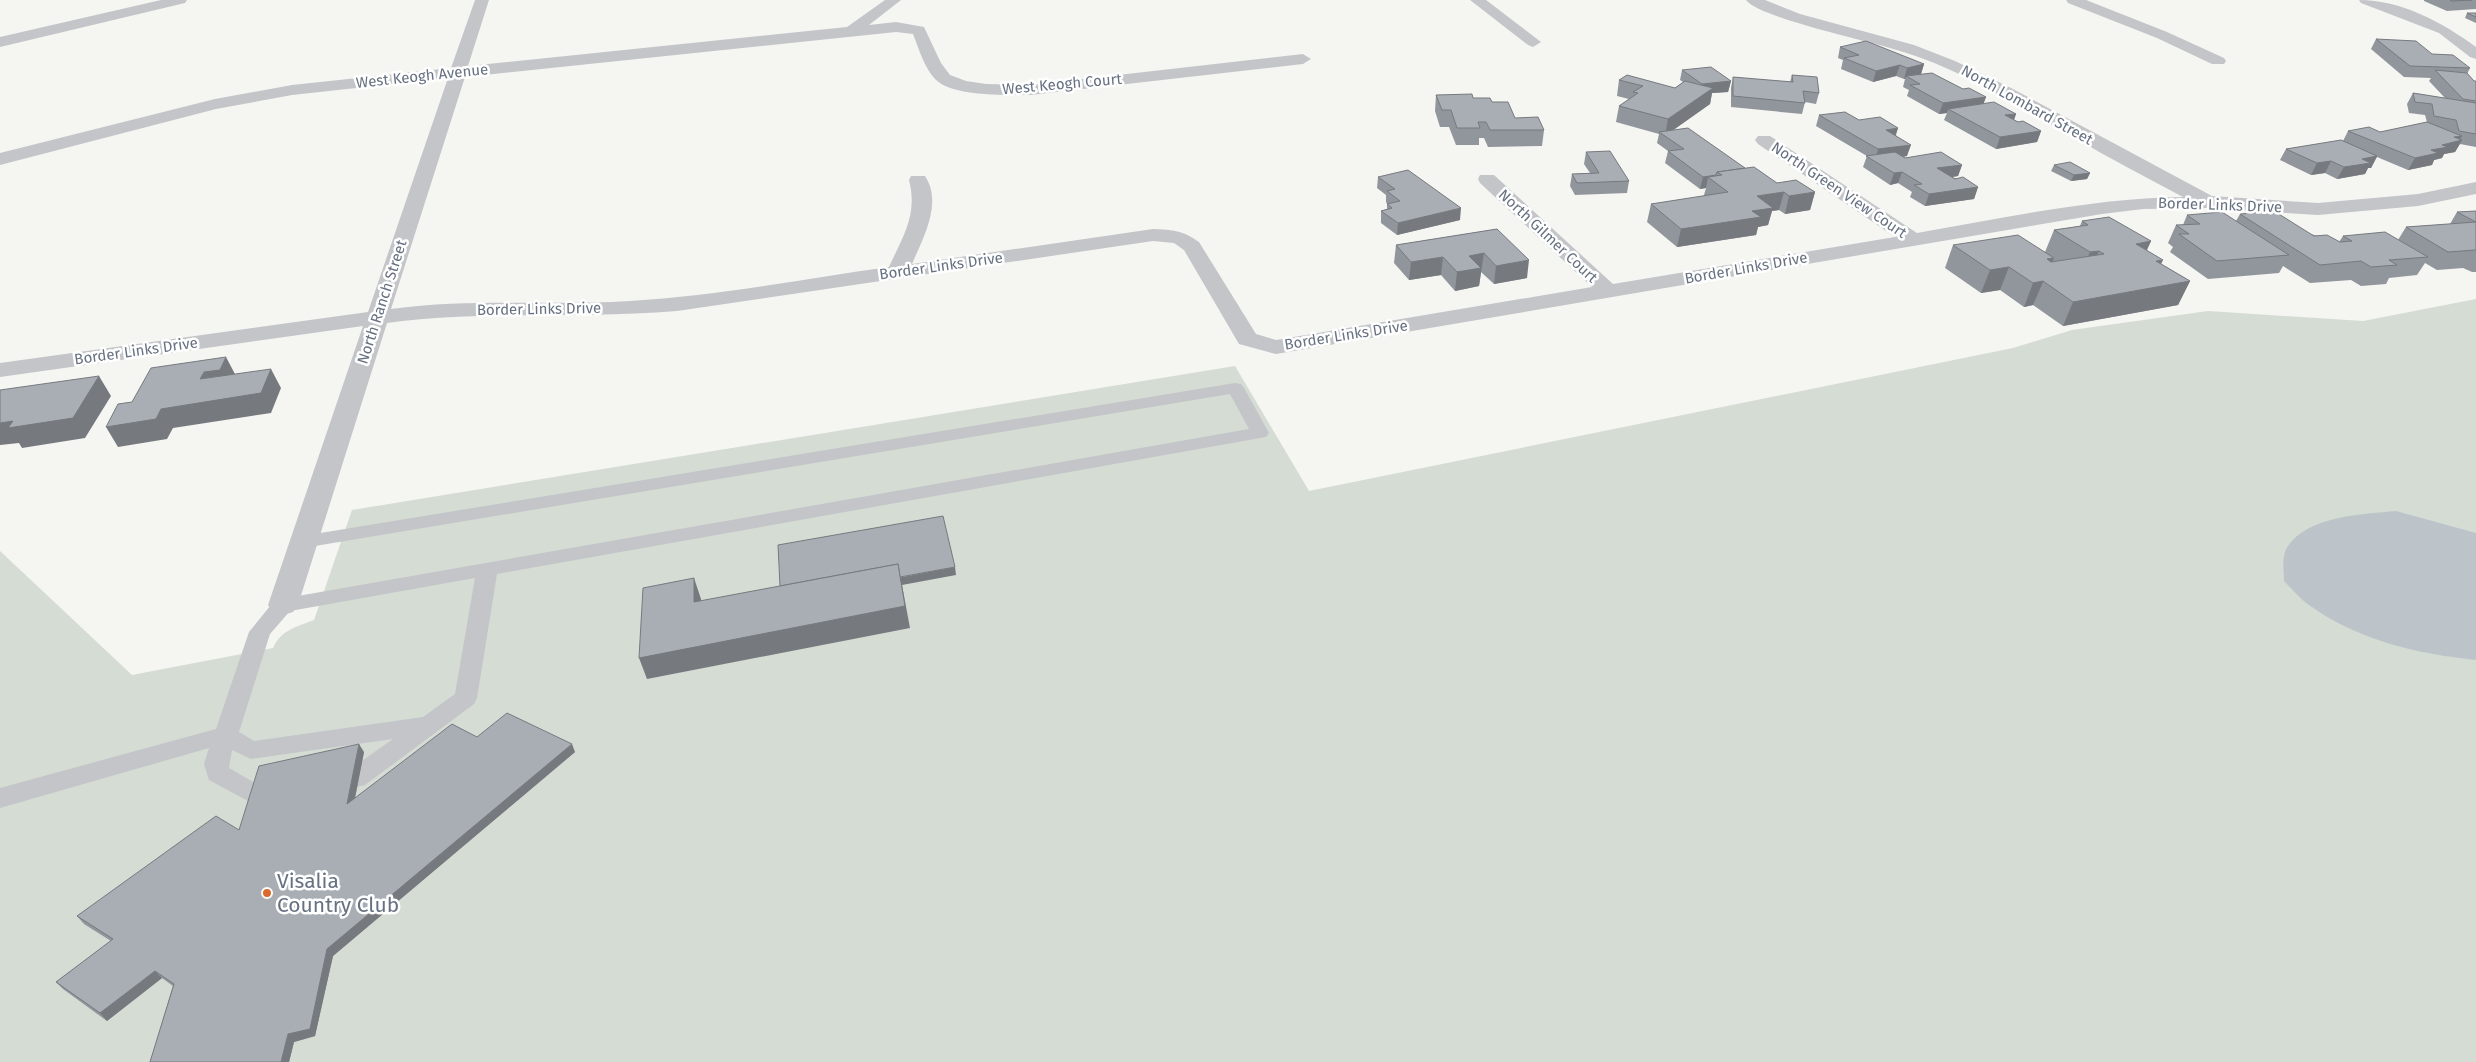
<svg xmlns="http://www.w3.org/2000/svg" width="2476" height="1062" viewBox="0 0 2476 1062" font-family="'Fira Sans',sans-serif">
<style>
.green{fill:#d5dcd3}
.water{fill:#bcc4c9}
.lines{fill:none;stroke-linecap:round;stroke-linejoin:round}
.lane{fill:#c3c5c9;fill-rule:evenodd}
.street{fill:#c3c5c9;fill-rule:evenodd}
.wall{fill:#91969c}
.shaded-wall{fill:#767a7f}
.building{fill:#a9aeb5;stroke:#767a7f}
.poi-dot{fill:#d96b2e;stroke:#fff;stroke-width:2}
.labels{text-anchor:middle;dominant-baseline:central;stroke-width:5;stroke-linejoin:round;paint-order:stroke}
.far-street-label{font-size:15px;fill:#667181;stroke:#fff}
.near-poi-label{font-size:21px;fill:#667181;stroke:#fff;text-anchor:start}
</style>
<rect width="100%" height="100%" fill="#f5f5f2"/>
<path class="green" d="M 2476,299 L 2476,1062 L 0,1062 L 0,551 L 132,675 L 273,648 C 281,630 296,627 314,620 L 352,510 L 1235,366 L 1309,491 L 2013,348 L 2072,330 L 2208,311 L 2363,321 Z"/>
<path class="water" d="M 2396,511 L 2476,533 L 2476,660 C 2418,654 2357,640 2309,605 C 2300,599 2292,589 2284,581 C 2284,570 2281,556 2288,546 C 2308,516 2363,514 2396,511 Z"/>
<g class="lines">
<path class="lane" d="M 1235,383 L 1241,384 L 1244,388 L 1269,433 L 1266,437 L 497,574 L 477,698 L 474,704 L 365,785 L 333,792 L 324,790 L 321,783 L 324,776 L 349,770 L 393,739 L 251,759 L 232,750 L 229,768 L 264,788 L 275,785 L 284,788 L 287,795 L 284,802 L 261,808 L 209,780 L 204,764 L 209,748 L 0,808 L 0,788 L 216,729 L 249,632 L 275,600 L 1249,429 L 1230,394 L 303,548 L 296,547 L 293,542 L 296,537 ZM 475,578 L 455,694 L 423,717 L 254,741 L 239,732 L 270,634 L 290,611 Z"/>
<g class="street">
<polygon points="161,0 187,0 185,3 0,47 0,37"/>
<path d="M 475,0 L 489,0 L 468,66 L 847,27 L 885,0 L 901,0 L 869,25 L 896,22 L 924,27 L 941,63 L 950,75 L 966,81 L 986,84 L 1030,85 L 1303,54 L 1311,59 L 1303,64 L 1030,95 C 1007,95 952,97 935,79 C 924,67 919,49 913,34 L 896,32 L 465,77 L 391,309 C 470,298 550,306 630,301 C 717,296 803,279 889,267 C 903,236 918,215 909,180 L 911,176 L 925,176 C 943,203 923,238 912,264 L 1153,229 C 1173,230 1182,230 1199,242 L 1256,334 L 1276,340 L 1592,287 L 1480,183 L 1478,179 L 1480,175 L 1494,175 L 1613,284 L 1895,237 L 1758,144 L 1755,140 L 1758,136 L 1770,136 L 1917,233 C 2005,218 2094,198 2183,197 C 2146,177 2109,158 2073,137 C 2017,106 1962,69 1900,51 C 1873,42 1759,18 1746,0 L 1765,0 L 1800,14 L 1914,45 L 1955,61 L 2011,88 L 2212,196 L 2318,203 L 2418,194 L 2476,182 L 2476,194 L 2418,206 L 2318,215 L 2207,208 L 2143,209 L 2102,214 L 1276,354 L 1239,344 L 1184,250 L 1174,243 L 1153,241 L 677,311 C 581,319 483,310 387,323 L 298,605 L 293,612 L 283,615 L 273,612 L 268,605 L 363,326 L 0,377 L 0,363 L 368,312 L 448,78 L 292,95 L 216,109 L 0,165 L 0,153 L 215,99 L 292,85 L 451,68 Z"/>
<polygon points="1470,0 1486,0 1541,42 1533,47 1528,45"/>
<polygon points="2066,0 2086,0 2167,32 2224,58 2226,61 2224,64 2212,64 2157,38 2068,3"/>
<path d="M 2359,0 C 2401,0 2442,22 2476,47 L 2476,59 L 2470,57 L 2439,33 L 2361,3 Z"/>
</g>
</g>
<g class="wall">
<polygon points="2424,0 2476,0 2476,9 2447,11 2424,1"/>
<polygon points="2467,13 2476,13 2476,23 2465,18"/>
<polygon points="2376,39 2432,54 2470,68 2467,74 2474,81 2476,81 2476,147 2460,144 2455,152 2444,154 2442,158 2434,160 2432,165 2408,170 2377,157 2371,168 2368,168 2365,174 2337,179 2325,173 2311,175 2280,160 2286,149 2343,141 2348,131 2380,132 2427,122 2425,115 2409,113 2407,104 2413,93 2445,98 2429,81 2431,78 2404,77 2371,49"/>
<polygon points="1840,47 1924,64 1921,74 1986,97 1983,104 2016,114 2014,120 2041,131 2037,142 1996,149 1944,120 1947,113 1939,114 1907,96 1909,90 1903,87 1905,79 1904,79 1896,76 1873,82 1841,69 1843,60 1838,58"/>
<polygon points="1682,70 1731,81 1728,92 1712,93 1710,104 1673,130 1745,168 1777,183 1815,192 1810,210 1785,214 1779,210 1772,211 1768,225 1758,227 1756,235 1677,247 1647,222 1651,204 1706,196 1704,195 1706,188 1700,189 1665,163 1668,151 1657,143 1659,134 1616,122 1619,106 1629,99 1617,96 1619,80 1675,88 1683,82 1680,80"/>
<polygon points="1792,75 1819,93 1816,104 1805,102 1802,114 1731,107 1731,88 1733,77 1790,82"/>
<polygon points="1436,95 1473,98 1492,102 1515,118 1544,130 1542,146 1488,147 1484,138 1479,138 1479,145 1456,145 1449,127 1440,127 1435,111"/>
<polygon points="1819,115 1859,120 1898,128 1896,135 1907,156 1903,157 1905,158 1962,165 1958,176 1952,177 1978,187 1974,199 1925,206 1910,197 1912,192 1898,183 1890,185 1863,167 1867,156 1816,126"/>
<polygon points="1586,152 1629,181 1627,193 1575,195 1570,186 1572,174 1590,173 1584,164"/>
<polygon points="2054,165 2090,173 2087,179 2071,181 2051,171"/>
<polygon points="1378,177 1460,220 1397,235 1381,223 1381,211 1387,209 1387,204 1386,202 1386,195 1377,188"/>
<polygon points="2476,211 2476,272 2472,272 2463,268 2437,270 2425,263 2417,275 2389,278 2386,284 2361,286 2351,280 2310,283 2283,266 2279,273 2208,279 2170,252 2173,247 2168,243 2176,225 2183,225 2187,215 2236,221 2240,214 2339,242 2343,236 2398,240 2406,227 2450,224 2457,212"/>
<polygon points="2082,221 2151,241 2147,250 2161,264 2190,281 2178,305 2063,326 2033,305 2024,307 2000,290 1981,293 1945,268 1953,245 2045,252 2054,230 2080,226"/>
<polygon points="1497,229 1527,278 1494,284 1481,272 1479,286 1455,291 1441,275 1409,280 1394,263 1396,245"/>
<polygon points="477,737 575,752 333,956 315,1036 294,1042 289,1062 150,1062 173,986 162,978 107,1021 63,989 56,982 111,941 84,924 77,916 239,830 364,752 355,799"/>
</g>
<g class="shaded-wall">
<polygon points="1924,64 1921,74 1906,76 1905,79 1904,79 1907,68"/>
<polygon points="1900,65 1896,76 1873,82 1876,71"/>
<polygon points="1731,81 1728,92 1712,93 1710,104 1665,136 1668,119 1700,95 1702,84"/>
<polygon points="1986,97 1982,108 1948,109 1947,113 1939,114 1943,103"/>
<polygon points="2016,114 2012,125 2005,115"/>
<polygon points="1898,128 1894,139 1886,130"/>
<polygon points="2041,131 2037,142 1996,149 2000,137"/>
<polygon points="2462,136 2459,141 2462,140 2455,152 2444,154 2442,158 2434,160 2432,165 2408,170 2415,158 2442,145 2454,137"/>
<polygon points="1911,145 1907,156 1875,161 1878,149"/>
<polygon points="2377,156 2371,168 2368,168 2365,174 2337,179 2344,167 2362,159"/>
<polygon points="2331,161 2325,173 2311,175 2317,163"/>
<polygon points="1962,165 1958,176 1933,180 1937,168"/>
<polygon points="1902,172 1898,183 1890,185 1894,173"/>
<polygon points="2090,173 2087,179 2071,181 2074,175"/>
<polygon points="1716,175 1715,182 1708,177 1706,188 1700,189 1703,177"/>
<polygon points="1978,187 1974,199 1925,206 1929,194"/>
<polygon points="1784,192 1779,210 1772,211 1768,225 1758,227 1756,235 1677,247 1681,229 1757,196"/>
<polygon points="1815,192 1810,210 1785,214 1789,196"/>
<polygon points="1461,208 1460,220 1397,235 1398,223"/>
<polygon points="2151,241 2140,264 2136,244"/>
<polygon points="2099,251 2089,274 2080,275 2090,252"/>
<polygon points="1484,253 1479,286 1455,291 1457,272 1469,256"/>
<polygon points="1443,257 1441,275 1409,280 1411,262"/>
<polygon points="2054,258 2045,281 2043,282 2033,305 2024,307 2033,283 2047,259"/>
<polygon points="1529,260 1527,278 1494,284 1496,266"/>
<polygon points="2163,260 2152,283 2156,261"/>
<polygon points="2009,267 2000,290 1981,293 1990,270"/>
<polygon points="2190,281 2178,305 2063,326 2073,302"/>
<polygon points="226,357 236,376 200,379 204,372"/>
<polygon points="271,369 281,388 271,413 173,428 167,439 118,447 106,427"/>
<polygon points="99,376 111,396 85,438 22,448 19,443 0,445 0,423"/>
<polygon points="955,567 956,575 902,585 910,628 647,679 639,658 781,600"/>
<polygon points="694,578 701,599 701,623 694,602"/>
<polygon points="359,744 364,752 352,812 347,804"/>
<polygon points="572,744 575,752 333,956 315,1036 294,1042 289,1062 281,1062 288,1034 327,949"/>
<polygon points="155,971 162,978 107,1021 100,1013"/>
</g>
<g class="building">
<polygon points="2450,0 2472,0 2452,1"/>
<polygon points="2467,13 2476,13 2476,17"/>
<polygon points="2376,39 2416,41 2432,54 2453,55 2470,68 2410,66"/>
<polygon points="1866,41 1924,64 1907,68 1900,65 1876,71 1844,58 1859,55 1840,47"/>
<polygon points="1711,67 1731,81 1702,84 1682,70"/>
<polygon points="2435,70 2467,73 2474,81 2476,81 2476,101 2463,99"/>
<polygon points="1932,73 1963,89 1969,88 1986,97 1943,103 1910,85 1920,84 1906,76"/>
<polygon points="1627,75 1675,88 1685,81 1713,88 1668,119 1619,106 1638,93 1633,92 1643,86 1619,80"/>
<polygon points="1792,75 1817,77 1819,93 1803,91 1805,103 1733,96 1733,77 1793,82"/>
<polygon points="2413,93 2476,103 2476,134 2459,131 2456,120 2434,116 2432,104 2415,102"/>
<polygon points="1472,94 1473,98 1490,98 1492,102 1508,102 1515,118 1538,117 1544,130 1490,130 1486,122 1478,122 1480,128 1457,128 1451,110 1442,110 1436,95"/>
<polygon points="1994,102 2016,114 2005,115 2018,122 2023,121 2041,131 2000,137 1948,109"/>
<polygon points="1845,112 1859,120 1880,117 1898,128 1886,130 1911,145 1878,149 1819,115"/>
<polygon points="2427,122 2462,136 2454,137 2462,140 2442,145 2448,147 2431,150 2438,153 2415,158 2348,131 2369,127 2380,132"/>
<polygon points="1688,128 1745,168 1717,172 1716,175 1703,177 1668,151 1684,149 1659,132"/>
<polygon points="2341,140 2377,156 2362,159 2371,163 2344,167 2331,161 2317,163 2286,149"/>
<polygon points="1610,151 1629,181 1577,183 1572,174 1599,173 1586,152"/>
<polygon points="1895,152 1905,158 1941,152 1962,165 1937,168 1955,179 1963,177 1978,187 1929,194 1914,185 1922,184 1902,172 1894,173 1866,156"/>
<polygon points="2070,162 2090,173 2074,175 2054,165"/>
<polygon points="1754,167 1777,183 1796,180 1815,192 1789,196 1784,192 1757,196 1773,208 1752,211 1761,217 1681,229 1651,204 1728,192 1708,177 1722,175 1717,172"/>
<polygon points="1408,170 1461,208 1398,223 1381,211 1392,208 1387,204 1400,201 1387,191 1395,189 1378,177"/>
<polygon points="2274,211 2314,236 2327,235 2340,242 2352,241 2343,236 2385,232 2428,257 2389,260 2397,265 2371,267 2361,261 2320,265 2240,214"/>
<polygon points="2476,211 2476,250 2475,250 2448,252 2406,227 2476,222 2457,212"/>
<polygon points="2222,212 2289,255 2217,261 2179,234 2189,234 2176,225 2200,224 2187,215"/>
<polygon points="2109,217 2151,241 2136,244 2163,260 2156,261 2190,281 2073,302 2043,281 2033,283 2009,267 1990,270 1953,245 2018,235 2054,258 2047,259 2051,262 2104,254 2099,251 2090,252 2054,230 2088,225 2082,221"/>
<polygon points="1497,229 1529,260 1496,266 1484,253 1469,256 1481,268 1457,272 1443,257 1411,262 1396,245"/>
<polygon points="226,357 220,370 204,372 200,379 271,369 261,393 161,409 156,419 106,427 118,404 132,402 151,368"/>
<polygon points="99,376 73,418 8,428 13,421 0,423 0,390"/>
<polygon points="943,516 955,567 900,577 898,564 780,586 778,545"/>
<polygon points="898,564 905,606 639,658 643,588 694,578 694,602"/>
<polygon points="507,713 572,744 327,949 310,1029 288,1034 281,1062 150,1062 174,984 155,971 100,1013 56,982 113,939 77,916 216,816 239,830 259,766 359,744 347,804 452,724 477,737"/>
</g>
<circle class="poi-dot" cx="267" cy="893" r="5"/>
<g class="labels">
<g class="far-street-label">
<text transform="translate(422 76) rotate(-6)">West Keogh Avenue</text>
<text transform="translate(1062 84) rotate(-5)">West Keogh Court</text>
<text transform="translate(2027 105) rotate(29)">North Lombard Street</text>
<text transform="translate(1839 190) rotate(34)">North Green View Court</text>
<text transform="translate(2220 205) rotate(2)">Border Links Drive</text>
<text transform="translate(1548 236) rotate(43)">North Gilmer Court</text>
<text transform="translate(941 266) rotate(-8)">Border Links Drive</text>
<text transform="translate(1746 268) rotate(-10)">Border Links Drive</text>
<text transform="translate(382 302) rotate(-72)">North Ranch Street</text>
<text transform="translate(539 309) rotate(-1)">Border Links Drive</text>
<text transform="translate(1346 335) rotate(-9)">Border Links Drive</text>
<text transform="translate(136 351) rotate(-8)">Border Links Drive</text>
</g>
<g class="near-poi-label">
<text x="277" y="881">Visalia<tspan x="277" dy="24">Country Club</tspan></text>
</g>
</g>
</svg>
